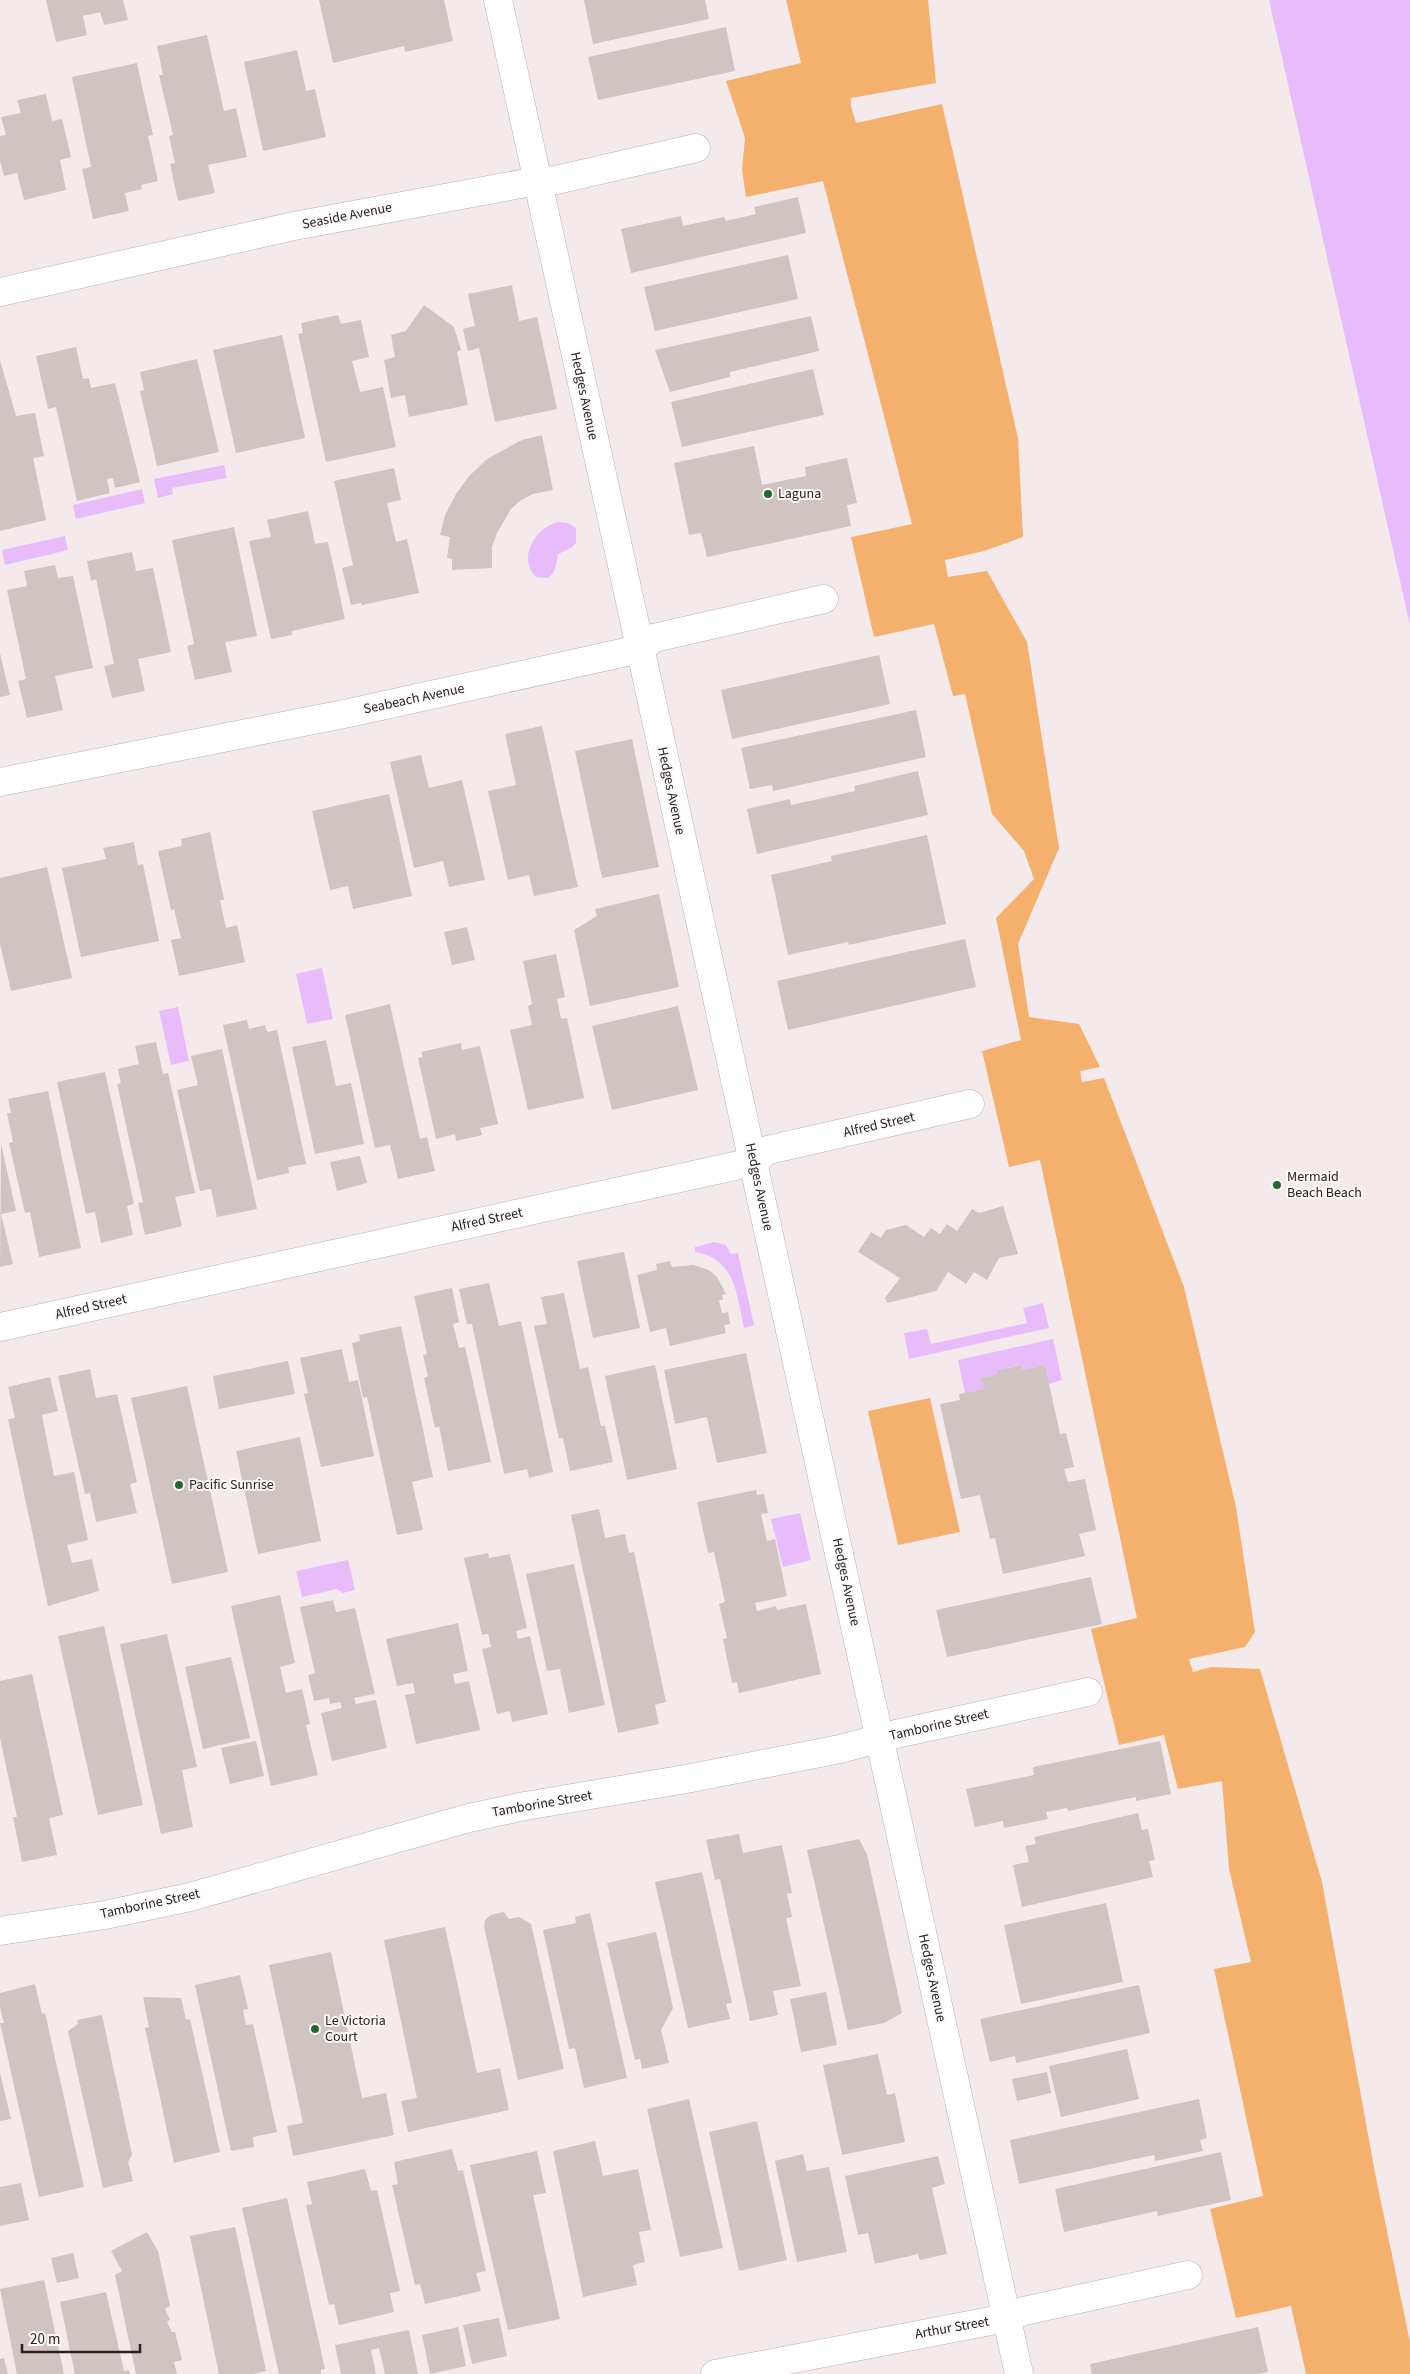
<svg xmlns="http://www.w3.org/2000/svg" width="1410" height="2374" viewBox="0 0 1410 2374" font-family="'Source Sans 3',sans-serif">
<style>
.green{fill:#f4b16e}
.water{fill:#e8bcfb}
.building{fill:#cfc4c1}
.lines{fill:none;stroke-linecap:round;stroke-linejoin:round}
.minor-casing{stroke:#baafb0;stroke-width:29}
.minor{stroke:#fff;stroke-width:28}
.poi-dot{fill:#246732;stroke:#fef9f9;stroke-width:2}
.labels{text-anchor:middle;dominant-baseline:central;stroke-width:4;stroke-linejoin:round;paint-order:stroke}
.street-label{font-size:14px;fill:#272323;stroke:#fef9f9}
.poi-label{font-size:14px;fill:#272323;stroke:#fef9f9;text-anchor:start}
</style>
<rect width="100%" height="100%" fill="#f5eaeb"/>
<g class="green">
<polygon points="786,0 928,0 936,83 851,98 851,106 856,123 942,104 1018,438 1023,537 984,551 945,560 948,577 987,571 1027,642 1059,848 1018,944 1029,1017 1079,1024 1100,1067 1080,1071 1082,1082 1104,1078 1184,1287 1236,1507 1255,1632 1245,1647 1189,1659 1193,1672 1211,1667 1260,1669 1322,1882 1376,2178 1410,2342 1410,2374 1306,2374 1291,2306 1236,2318 1210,2209 1263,2196 1214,1969 1251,1962 1229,1869 1222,1781 1178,1789 1164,1735 1119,1745 1091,1629 1137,1618 1040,1160 1009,1167 982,1051 1021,1040 996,918 1034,879 1024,851 992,814 965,694 953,696 934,624 874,637 851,537 912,524 823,181 746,197 742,170 745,138 726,81 801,63"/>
<polygon points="930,1398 960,1532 898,1545 868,1411"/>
</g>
<g class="water">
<polygon points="1269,0 1410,0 1410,625"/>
<polygon points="224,465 227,478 172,488 173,494 158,498 154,479"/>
<polygon points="142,489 145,503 76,519 73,505"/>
<path d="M 557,522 L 568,523 L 576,528 L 576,543 L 571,548 L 558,554 C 556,565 557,570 548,578 L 536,577 C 517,557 535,529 557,522 Z"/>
<polygon points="65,536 68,550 5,565 2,550"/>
<polygon points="322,968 333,1019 307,1024 296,974"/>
<polygon points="178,1007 189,1061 171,1065 159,1011"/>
<path d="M 714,1242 L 726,1245 L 731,1254 L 738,1253 L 754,1325 L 744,1328 C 737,1295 735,1258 695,1252 L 695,1247 Z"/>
<polygon points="1043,1303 1049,1328 909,1359 904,1333 927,1329 931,1344 1027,1323 1023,1308"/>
<polygon points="1053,1339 1062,1380 1049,1384 1045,1365 1022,1370 1020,1365 998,1370 998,1374 982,1378 984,1389 965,1393 958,1360"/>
<polygon points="800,1513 811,1560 783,1567 771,1519"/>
<polygon points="348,1560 355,1590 343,1593 337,1589 302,1597 296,1571"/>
</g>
<g class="building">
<polygon points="46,0 123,0 128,20 104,25 100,12 83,16 87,35 56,42"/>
<polygon points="319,0 444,0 453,41 405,52 404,46 333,63"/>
<polygon points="584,0 705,0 709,19 593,44"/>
<polygon points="726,27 735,71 598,100 588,57"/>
<polygon points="207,35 224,111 236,108 247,157 208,165 215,193 178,201 170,164 175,163 169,136 173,135 159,75 163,75 157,46"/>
<polygon points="297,50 306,91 315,89 326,137 263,151 244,62"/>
<polygon points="137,63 153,135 148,136 158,181 141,185 142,189 125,193 129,211 93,219 82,169 91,167 72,77"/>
<polygon points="46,94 52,121 62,119 71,157 60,160 66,190 24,200 17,173 4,176 0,161 0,136 6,135 1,117 21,113 17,100"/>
<polygon points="798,197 806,233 631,273 621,229 681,216 683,226 724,217 726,221 756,214 754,207"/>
<polygon points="788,255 798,299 655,331 644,287"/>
<polygon points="512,285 519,321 537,317 557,409 495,422 479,348 468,351 463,329 475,326 468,294"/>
<polygon points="424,305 454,327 461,350 457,352 468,405 409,417 405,395 391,398 384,360 395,357 391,335 406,331"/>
<polygon points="338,315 341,324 361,320 369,357 352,361 360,392 383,387 396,447 326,462 298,334 303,333 301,323"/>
<polygon points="811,316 819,351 730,372 730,377 670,392 655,350"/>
<polygon points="282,335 305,438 236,453 213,350"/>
<polygon points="76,347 83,379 89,378 91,388 115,383 140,482 115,488 113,478 107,479 110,493 77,501 56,407 48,409 36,356"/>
<polygon points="197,359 219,452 157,466 140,391 144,390 140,372"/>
<polygon points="0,360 16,416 35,413 44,456 33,458 46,520 0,531"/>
<polygon points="813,369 824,415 682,447 671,402"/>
<polygon points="542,435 553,490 533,494 521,500 511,509 497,533 492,547 492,568 452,570 452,559 447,558 450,537 440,535 445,515 456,494 469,476 487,459 522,440"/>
<polygon points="754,446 762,485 806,476 805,467 847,458 857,503 847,505 851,526 707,557 701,533 689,535 674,463"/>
<polygon points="394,468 401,500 387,503 396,542 407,539 419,593 362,605 361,603 351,605 342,568 353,565 334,481"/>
<polygon points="308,511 315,544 328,542 345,619 292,631 292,635 271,639 249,541 271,537 267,520"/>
<polygon points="234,527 257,636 225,642 232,672 195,680 187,646 194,644 172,540"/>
<polygon points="132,552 136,571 153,568 171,652 138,659 145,691 112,698 104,666 114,664 96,579 91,581 87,561"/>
<polygon points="55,565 58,578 73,576 93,668 55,676 63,710 27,718 18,681 26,679 7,590 27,586 24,571"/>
<polygon points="0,653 10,695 0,697"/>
<polygon points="879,655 890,704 732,739 721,690"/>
<polygon points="916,710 926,757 773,791 772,785 750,789 741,748"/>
<polygon points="542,726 578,887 534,896 529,875 508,880 488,791 516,785 505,734"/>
<polygon points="632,739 659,867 602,878 575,751"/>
<polygon points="421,755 429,788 462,780 485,880 449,887 443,861 414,868 390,762"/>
<polygon points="918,771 928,815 757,854 747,809 790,799 791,805 855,791 854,786"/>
<polygon points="389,794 412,896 353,909 348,886 330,890 312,811"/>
<polygon points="210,832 224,900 220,900 226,928 237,925 245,962 179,976 171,940 181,938 174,909 171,910 158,851 182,846 181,839"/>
<polygon points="927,835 946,924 849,945 848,942 788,955 771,875 832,861 831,856"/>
<polygon points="134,842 138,865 143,864 159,941 81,957 62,868 106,859 103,848"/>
<polygon points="47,867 72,978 11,991 0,944 0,878"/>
<polygon points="659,894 679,987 590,1006 574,930 597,916 595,909"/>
<polygon points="467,927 475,960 452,965 444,932"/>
<polygon points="965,939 976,987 788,1030 777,981"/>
<polygon points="556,954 565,997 557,999 561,1019 567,1018 584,1098 528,1110 510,1030 532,1025 528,1006 532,1004 523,961"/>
<polygon points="390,1004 420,1139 427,1137 435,1171 398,1179 390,1145 375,1148 345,1015"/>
<polygon points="678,1006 698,1090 612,1110 592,1026"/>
<polygon points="247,1020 249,1029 265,1025 267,1032 277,1030 306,1164 288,1167 289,1173 257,1180 223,1025"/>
<polygon points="326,1040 336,1086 351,1083 364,1144 315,1154 292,1047"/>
<polygon points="156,1042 163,1074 168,1073 195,1193 175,1197 182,1226 145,1235 138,1203 143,1202 117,1084 121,1083 118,1069 139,1064 135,1046"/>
<polygon points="461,1043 462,1050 480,1046 498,1124 480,1128 482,1135 456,1141 455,1134 436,1139 418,1058 423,1057 421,1052"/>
<polygon points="222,1049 257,1209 217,1217 211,1189 200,1191 177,1090 198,1085 191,1056"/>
<polygon points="105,1072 134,1204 127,1206 133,1235 101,1243 95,1212 86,1214 57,1082"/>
<polygon points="48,1091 81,1248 39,1257 30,1212 25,1213 9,1143 13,1142 7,1113 11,1113 8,1099"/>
<polygon points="1,1144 16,1211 1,1214 13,1264 0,1267"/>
<polygon points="360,1156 367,1183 337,1191 330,1162"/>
<polygon points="1003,1206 1018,1254 999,1258 987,1280 974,1272 966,1284 948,1272 936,1291 887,1303 885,1298 900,1278 858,1252 871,1232 881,1238 886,1230 906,1225 924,1237 931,1228 940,1234 947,1224 957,1231 972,1209 979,1213"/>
<polygon points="624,1252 640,1328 593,1338 577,1261"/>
<polygon points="670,1261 672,1267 693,1265 709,1270 717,1277 726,1294 722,1295 723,1300 719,1300 722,1313 728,1312 730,1324 724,1325 726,1333 670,1346 666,1328 650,1332 637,1275 657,1270 656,1264"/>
<polygon points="489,1283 499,1326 521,1321 553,1472 529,1478 527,1469 504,1474 472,1324 467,1324 459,1289"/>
<polygon points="452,1288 459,1322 453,1324 459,1348 465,1347 491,1462 448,1471 439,1426 435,1428 424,1378 428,1376 423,1355 427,1354 414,1296"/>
<polygon points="564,1293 580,1369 588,1367 601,1426 605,1426 613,1462 570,1471 563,1438 559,1439 534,1326 547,1324 541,1297"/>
<polygon points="401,1326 433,1477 412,1482 423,1530 397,1535 367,1397 363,1398 352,1343 360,1341 359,1335"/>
<polygon points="342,1349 349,1382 358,1380 374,1456 321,1467 304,1394 308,1393 300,1358"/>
<polygon points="746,1353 767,1453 717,1463 707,1417 675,1424 664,1370"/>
<polygon points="288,1361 295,1394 219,1409 213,1376"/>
<polygon points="655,1365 677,1469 627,1480 605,1376"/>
<polygon points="1021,1365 1022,1370 1045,1365 1060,1434 1066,1433 1074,1467 1064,1469 1068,1482 1085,1479 1096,1530 1079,1534 1085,1556 1003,1574 995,1538 990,1539 980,1495 961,1499 940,1404 960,1400 959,1394 984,1389 981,1378 998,1374 998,1370"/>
<polygon points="90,1369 96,1398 117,1394 137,1482 130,1484 137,1513 96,1522 90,1493 85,1494 58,1376"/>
<polygon points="50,1377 58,1411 42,1415 54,1476 74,1472 88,1540 67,1545 72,1563 92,1559 99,1591 48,1606 8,1419 15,1418 8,1387"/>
<polygon points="187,1386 228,1572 172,1584 131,1398"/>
<polygon points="300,1437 321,1541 258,1554 236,1451"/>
<polygon points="756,1490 757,1495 764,1494 768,1513 761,1514 767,1541 775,1539 787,1596 755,1603 757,1611 776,1606 777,1610 806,1604 821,1674 739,1693 737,1682 732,1683 723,1639 727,1638 719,1604 725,1602 714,1552 708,1553 697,1502"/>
<polygon points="599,1509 605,1538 625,1534 629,1553 634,1552 666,1702 655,1705 659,1724 618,1733 571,1515"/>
<polygon points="488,1553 489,1558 510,1554 527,1628 516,1631 518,1639 530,1636 548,1714 512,1722 510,1711 497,1714 482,1649 491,1647 488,1634 482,1635 464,1558"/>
<polygon points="574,1564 605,1705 569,1713 560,1669 547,1671 526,1574"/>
<polygon points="1091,1577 1102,1624 947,1657 936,1610"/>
<polygon points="280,1595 295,1663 280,1667 286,1693 302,1689 310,1724 306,1725 318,1775 271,1786 231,1606"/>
<polygon points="333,1600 336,1612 355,1608 375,1694 354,1698 356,1704 376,1700 387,1748 332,1761 321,1713 342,1708 340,1702 330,1704 329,1698 314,1701 308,1675 315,1673 300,1607"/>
<polygon points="458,1623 468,1671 453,1674 455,1684 469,1681 480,1730 416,1744 405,1695 415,1693 413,1683 397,1686 386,1639"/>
<polygon points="104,1626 143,1805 98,1815 58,1636"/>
<polygon points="167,1634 197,1767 182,1770 193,1827 161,1834 120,1644"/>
<polygon points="231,1657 250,1738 203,1749 185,1667"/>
<polygon points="32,1674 63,1815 49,1818 57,1855 22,1862 13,1817 17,1817 0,1738 0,1681"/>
<polygon points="256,1741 264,1776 230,1784 221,1748"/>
<polygon points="1160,1741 1171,1794 1136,1801 1136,1797 1068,1811 1067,1808 1046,1812 1048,1819 1004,1828 1003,1821 975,1827 966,1789 1034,1775 1033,1767"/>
<polygon points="1138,1813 1142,1830 1148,1829 1155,1860 1149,1861 1153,1877 1022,1907 1013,1865 1029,1862 1025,1846 1036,1844 1034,1837"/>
<polygon points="739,1834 743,1853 782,1845 792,1893 787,1894 792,1917 786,1918 801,1986 773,1991 778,2015 750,2021 720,1879 715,1880 706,1840"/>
<polygon points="859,1839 867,1854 902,2013 884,2023 848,2030 807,1850"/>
<polygon points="702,1872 732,2003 726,2004 730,2019 688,2028 655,1882"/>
<polygon points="1106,1903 1123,1982 1021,2004 1004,1925"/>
<polygon points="504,1912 509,1919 519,1917 531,1924 564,2069 518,2080 484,1926 485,1920 491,1915"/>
<polygon points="590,1913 627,2078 584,2088 575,2048 569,2049 543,1930 576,1923 575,1917"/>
<polygon points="445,1927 477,2073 500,2068 509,2110 408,2132 401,2101 417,2098 384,1940"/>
<polygon points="656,1932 673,2008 661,2030 669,2063 642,2069 640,2059 635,2060 607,1943"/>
<polygon points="331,1952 362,2098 386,2093 394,2135 293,2156 287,2126 303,2123 269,1965"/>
<polygon points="240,1975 248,2009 243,2010 246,2025 253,2024 277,2132 253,2137 254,2147 231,2151 195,1985"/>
<polygon points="35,1984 42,2014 45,2013 84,2187 39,2197 0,2023 4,2023 0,2007 0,1993"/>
<polygon points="1139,1985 1150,2033 1016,2063 1015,2056 990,2062 980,2019"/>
<polygon points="826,1992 837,2045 801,2052 790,1999"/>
<polygon points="143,1997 181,1998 186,2020 190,2019 220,2152 174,2163 145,2028 149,2027"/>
<polygon points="102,2015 132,2155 128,2162 133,2181 103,2188 68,2031 78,2024 77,2020"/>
<polygon points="1127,2049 1139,2099 1061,2117 1049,2066"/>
<polygon points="878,2054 887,2095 895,2093 905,2142 842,2155 823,2065"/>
<polygon points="1047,2072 1051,2093 1017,2101 1012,2079"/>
<polygon points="0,2073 11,2119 0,2121"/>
<polygon points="689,2099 723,2248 680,2257 647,2109"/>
<polygon points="1199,2099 1207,2138 1200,2140 1203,2151 1155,2161 1154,2155 1019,2184 1010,2140"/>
<polygon points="757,2121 787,2260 739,2271 709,2132"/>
<polygon points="595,2141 603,2176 638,2169 651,2230 639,2232 645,2262 633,2265 637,2285 583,2297 553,2151"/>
<polygon points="452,2149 458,2171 463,2170 486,2271 476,2273 481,2291 425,2304 420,2284 415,2285 392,2185 398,2184 394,2162"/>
<polygon points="537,2151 546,2193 533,2195 560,2319 508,2330 470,2165"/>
<polygon points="1221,2152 1231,2200 1158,2216 1157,2211 1064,2232 1055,2189"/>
<polygon points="803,2154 807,2171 829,2167 847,2252 797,2262 775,2161"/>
<polygon points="938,2156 945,2184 932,2188 947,2254 920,2260 918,2254 875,2264 868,2233 858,2235 845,2176"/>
<polygon points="365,2169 371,2191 377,2190 400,2291 390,2293 394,2312 339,2325 334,2304 329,2305 306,2205 312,2204 307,2182"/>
<polygon points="21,2183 29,2220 0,2226 0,2187"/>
<polygon points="287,2198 325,2369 321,2370 321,2374 279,2374 242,2208"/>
<polygon points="235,2227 266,2371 253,2374 219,2374 190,2236"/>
<polygon points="147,2232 158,2251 170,2306 165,2309 170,2320 167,2322 172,2332 175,2332 182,2360 174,2362 177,2374 136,2374 115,2275 122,2271 111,2251"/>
<polygon points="73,2253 79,2278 57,2283 51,2258"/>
<polygon points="44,2280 64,2374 17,2374 0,2289"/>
<polygon points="106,2292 124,2371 129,2370 130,2374 75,2374 60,2302"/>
<polygon points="499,2318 507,2356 472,2364 463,2325"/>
<polygon points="458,2327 466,2366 430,2374 422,2335"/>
<polygon points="1258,2327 1268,2372 1258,2374 1092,2374 1090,2364"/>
<polygon points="409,2330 418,2374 385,2374 379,2348 371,2350 376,2374 341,2374 335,2345"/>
<polygon points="4,2358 8,2374 0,2374 0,2359"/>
</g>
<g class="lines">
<defs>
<g id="minor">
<polyline points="498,0 1019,2374"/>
<polyline points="0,292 294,226 537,181 556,180 696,148"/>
<polyline points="0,782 349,713 640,649 654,638 824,599"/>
<polyline points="0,1327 753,1162 768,1150 970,1104"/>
<polyline points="0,1931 105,1915 190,1897 469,1818 525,1806 686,1779 840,1749 896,1734 1088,1692"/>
<polyline points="715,2374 1006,2318 1024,2311 1188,2275"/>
</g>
</defs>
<use href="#minor" class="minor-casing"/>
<use href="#minor" class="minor"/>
</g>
<g class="poi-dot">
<circle cx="768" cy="494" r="5"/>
<circle cx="1277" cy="1185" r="5"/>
<circle cx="179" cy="1485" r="5"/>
<circle cx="315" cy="2029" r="5"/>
</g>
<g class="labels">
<g class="street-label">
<text transform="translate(347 216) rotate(-11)">Seaside Avenue</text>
<text transform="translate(584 396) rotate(78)">Hedges Avenue</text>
<text transform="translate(414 699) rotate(-12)">Seabeach Avenue</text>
<text transform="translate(671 791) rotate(78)">Hedges Avenue</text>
<text transform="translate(879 1125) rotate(-13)">Alfred Street</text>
<text transform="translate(759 1187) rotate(78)">Hedges Avenue</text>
<text transform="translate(487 1220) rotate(-12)">Alfred Street</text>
<text transform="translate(91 1307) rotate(-13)">Alfred Street</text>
<text transform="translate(846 1582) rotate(78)">Hedges Avenue</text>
<text transform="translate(939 1725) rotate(-13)">Tamborine Street</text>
<text transform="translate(542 1804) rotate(-10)">Tamborine Street</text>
<text transform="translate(150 1904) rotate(-12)">Tamborine Street</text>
<text transform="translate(932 1978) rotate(78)">Hedges Avenue</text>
<text transform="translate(952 2328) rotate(-10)">Arthur Street</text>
</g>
<g class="poi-label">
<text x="778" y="494">Laguna</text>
<text x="1287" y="1177">Mermaid<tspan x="1287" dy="16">Beach Beach</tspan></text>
<text x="189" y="1485">Pacific Sunrise</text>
<text x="325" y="2021">Le Victoria<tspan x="325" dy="16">Court</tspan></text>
</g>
</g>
<path d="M22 2344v8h118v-8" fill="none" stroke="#272323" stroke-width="2.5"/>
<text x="30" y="2344" font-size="15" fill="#272323" stroke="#fef9f9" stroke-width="4" paint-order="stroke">20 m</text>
</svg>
